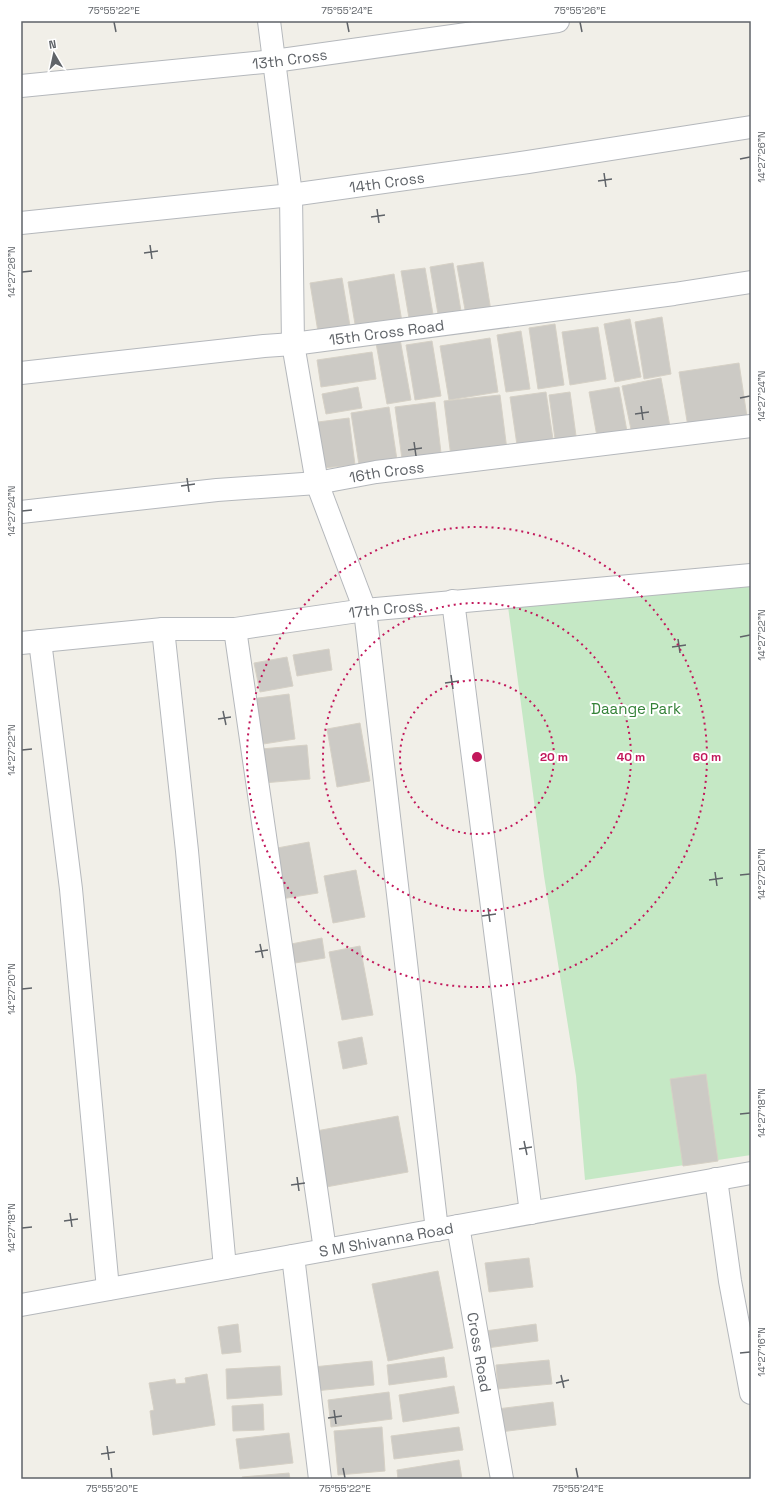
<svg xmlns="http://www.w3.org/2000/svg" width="772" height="1500" viewBox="0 0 772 1500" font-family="'Space Grotesk',sans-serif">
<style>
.green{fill:#c5e8c5}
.building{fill:#cccac5;stroke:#d6d1c6}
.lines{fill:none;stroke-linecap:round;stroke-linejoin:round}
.street-casing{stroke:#b5b8bc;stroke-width:24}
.street{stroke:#fff;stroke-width:22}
.ticks{fill:none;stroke:#5f6368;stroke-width:1.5}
.ring{fill:none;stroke:#c2185b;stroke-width:2;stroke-dasharray:2 4}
.labels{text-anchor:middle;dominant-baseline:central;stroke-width:4;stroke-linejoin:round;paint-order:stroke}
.street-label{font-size:15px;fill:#5f6368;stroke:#fff}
.park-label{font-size:15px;fill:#348238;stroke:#fff}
.centre{fill:#c2185b;stroke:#fff;stroke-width:2}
.ring-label{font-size:12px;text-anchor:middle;font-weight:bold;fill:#c2185b;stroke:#fff;stroke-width:4;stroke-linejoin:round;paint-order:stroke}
.neatline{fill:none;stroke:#5f6368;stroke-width:1.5}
.ticks-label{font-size:10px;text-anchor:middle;fill:#5f6368}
</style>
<rect width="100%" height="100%" fill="#f1efe8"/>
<polygon class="green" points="751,584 751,1155 585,1180 576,1076 544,876 507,599"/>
<g class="building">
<polygon points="483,262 491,311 466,315 457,266"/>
<polygon points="453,263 462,317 439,320 430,267"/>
<polygon points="425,268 434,320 410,324 401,271"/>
<polygon points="394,274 402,322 356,330 348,282"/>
<polygon points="342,278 351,332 319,338 310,283"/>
<polygon points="662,317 671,374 644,379 635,322"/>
<polygon points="630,319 641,377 615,382 604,324"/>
<polygon points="555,324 564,385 538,389 529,328"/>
<polygon points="598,327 606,379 570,385 562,332"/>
<polygon points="521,331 530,389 506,392 497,335"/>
<polygon points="490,338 498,392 449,400 440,346"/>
<polygon points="400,339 411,400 387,404 376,343"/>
<polygon points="432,341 441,396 415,400 406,345"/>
<polygon points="372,352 376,379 321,387 317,360"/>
<polygon points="739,363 748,424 689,433 679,372"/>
<polygon points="661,378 671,432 633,439 622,386"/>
<polygon points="358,387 362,408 326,414 322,394"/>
<polygon points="619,387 628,437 598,442 589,392"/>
<polygon points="546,392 554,446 518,452 510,397"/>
<polygon points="570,392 577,443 556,446 549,395"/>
<polygon points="500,395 507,450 451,457 444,401"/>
<polygon points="435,402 441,453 402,459 395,407"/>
<polygon points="389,407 397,460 359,465 351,413"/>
<polygon points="349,418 355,465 323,468 318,422"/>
<polygon points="329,649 332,670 297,676 293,655"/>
<polygon points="287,657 293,686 260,692 254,663"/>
<polygon points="289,694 295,739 257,745 251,699"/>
<polygon points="360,723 370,781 337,787 327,729"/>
<polygon points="307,745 310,779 263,783 261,749"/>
<polygon points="309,842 318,893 281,899 272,849"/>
<polygon points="356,870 365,917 333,923 324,876"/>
<polygon points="322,938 325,958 289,964 286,945"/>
<polygon points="360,946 373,1015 342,1020 329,952"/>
<polygon points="362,1037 367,1064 343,1069 338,1042"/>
<polygon points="706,1074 718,1161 683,1166 670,1079"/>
<polygon points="398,1116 408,1172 326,1187 316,1131"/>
<polygon points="529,1258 533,1287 489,1292 485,1263"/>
<polygon points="438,1271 453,1348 388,1361 372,1284"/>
<polygon points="238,1324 241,1352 222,1354 218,1327"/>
<polygon points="536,1324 538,1341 487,1348 485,1331"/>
<polygon points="444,1357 447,1377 389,1385 387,1365"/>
<polygon points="549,1360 552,1384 498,1389 496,1365"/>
<polygon points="372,1361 374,1385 315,1391 313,1367"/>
<polygon points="280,1366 282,1395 227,1399 226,1369"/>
<polygon points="207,1374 215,1425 153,1435 150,1411 154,1410 149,1383 175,1379 176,1384 186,1383 185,1378"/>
<polygon points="454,1386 459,1413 403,1422 399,1395"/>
<polygon points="389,1392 392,1419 331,1427 328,1400"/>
<polygon points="553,1402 556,1425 500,1432 497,1409"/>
<polygon points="263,1404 264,1430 233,1431 232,1406"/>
<polygon points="382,1427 385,1471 338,1475 334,1431"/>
<polygon points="459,1427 463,1450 394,1459 391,1436"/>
<polygon points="289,1433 293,1463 240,1469 236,1439"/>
<polygon points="459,1460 462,1479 398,1479 397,1470"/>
<polygon points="289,1473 290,1479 242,1479 242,1477"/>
</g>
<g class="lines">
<defs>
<g id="street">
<polyline points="269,21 291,195 293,344 317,483 365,610 437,1230"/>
<path id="s1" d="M 21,86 L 274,61 L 558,21"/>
<path id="s2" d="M 21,223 L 291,195 L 528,162 L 751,127"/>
<path id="s3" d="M 21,373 L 264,346 L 293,344 L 674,294 L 751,282"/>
<path id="s4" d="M 21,512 L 217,490 L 317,483 L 376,472 L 751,426"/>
<polyline points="453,601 531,1213"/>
<polyline points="163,629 187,851 225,1268"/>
<polyline points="235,629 325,1250"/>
<polyline points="40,641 71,889 108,1289"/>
<path id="s5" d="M 21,643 L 163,629 L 235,629 L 365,610 L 751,575"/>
<polyline points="716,1179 730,1281 751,1393"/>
<path id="s6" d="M 458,1226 L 502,1479"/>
<polyline points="293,1256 320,1479"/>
<path id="s7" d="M 21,1305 L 751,1173"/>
</g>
</defs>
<use href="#street" class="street-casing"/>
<use href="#street" class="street"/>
</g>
<path class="ticks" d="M 114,22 L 116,32M 347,22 L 349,32M 580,22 L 582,32M 740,159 L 750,157M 604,173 L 606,187M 598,181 L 612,179M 377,209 L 379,223M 371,217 L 385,215M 150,245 L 152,259M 144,253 L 158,251M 22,272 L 32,271M 740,398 L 750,396M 641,406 L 643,420M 635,414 L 649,412M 414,442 L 416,456M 408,450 L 422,448M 187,478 L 189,492M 181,486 L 195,484M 22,511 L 32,510M 740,637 L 750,635M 678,639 L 680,653M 672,647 L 686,645M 451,675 L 453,689M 445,683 L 459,681M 223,711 L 226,725M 218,719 L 231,717M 22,750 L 32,749M 715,872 L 717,886M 740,875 L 750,874M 709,880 L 723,878M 488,908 L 490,922M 482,916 L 496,914M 260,944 L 263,958M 255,952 L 268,950M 22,989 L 32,988M 740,1114 L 750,1113M 524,1141 L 527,1155M 519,1149 L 532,1147M 297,1177 L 299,1191M 291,1185 L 305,1183M 70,1213 L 72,1227M 64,1221 L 78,1219M 22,1228 L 32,1227M 740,1353 L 750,1352M 561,1375 L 564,1388M 556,1383 L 569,1380M 334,1410 L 336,1424M 328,1418 L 342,1416M 107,1446 L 109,1460M 101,1454 L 115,1452M 111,1468 L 112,1478M 343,1468 L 345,1478M 576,1468 L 578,1478"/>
<g class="ring">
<circle cx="477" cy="757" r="77"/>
<circle cx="477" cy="757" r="154"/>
<circle cx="477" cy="757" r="230"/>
</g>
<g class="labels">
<g class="street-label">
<text stroke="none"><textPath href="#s1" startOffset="270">13th Cross</textPath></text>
<text stroke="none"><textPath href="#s2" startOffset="368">14th Cross</textPath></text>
<text stroke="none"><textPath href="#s3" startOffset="368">15th Cross Road</textPath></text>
<text stroke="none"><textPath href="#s4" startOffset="368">16th Cross</textPath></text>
<text stroke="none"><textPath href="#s5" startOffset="367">17th Cross</textPath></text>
<text stroke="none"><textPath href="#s7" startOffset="371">S M Shivanna Road</textPath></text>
<text stroke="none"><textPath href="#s6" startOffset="128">Cross Road</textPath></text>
</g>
<g class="park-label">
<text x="636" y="708">Daange Park</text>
</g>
</g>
<circle cx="477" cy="757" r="6" class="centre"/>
<g class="ring-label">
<text x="554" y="761">20 m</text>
<text x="631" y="761">40 m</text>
<text x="707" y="761">60 m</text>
</g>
<rect width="772" height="1500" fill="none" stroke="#ffffff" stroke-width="44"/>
<g transform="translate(54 54) rotate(351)" stroke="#ffffff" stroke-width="3" paint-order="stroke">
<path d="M0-3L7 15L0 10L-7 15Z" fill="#5f6368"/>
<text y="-6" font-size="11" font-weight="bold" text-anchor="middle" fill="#5f6368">N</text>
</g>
<rect x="22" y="22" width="728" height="1456" class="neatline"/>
<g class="ticks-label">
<text x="114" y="14">75°55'22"E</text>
<text x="347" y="14">75°55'24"E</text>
<text x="580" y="14">75°55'26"E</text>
<text transform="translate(761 157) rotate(-90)" y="4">14°27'26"N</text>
<text transform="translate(11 272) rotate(-90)" y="4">14°27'26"N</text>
<text transform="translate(761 396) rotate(-90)" y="4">14°27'24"N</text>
<text transform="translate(11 511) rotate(-90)" y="4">14°27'24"N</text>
<text transform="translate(761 635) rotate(-90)" y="4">14°27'22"N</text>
<text transform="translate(11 750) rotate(-90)" y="4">14°27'22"N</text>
<text transform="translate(761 874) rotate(-90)" y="4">14°27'20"N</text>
<text transform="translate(11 989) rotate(-90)" y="4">14°27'20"N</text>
<text transform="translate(761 1113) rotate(-90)" y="4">14°27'18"N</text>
<text transform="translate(11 1228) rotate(-90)" y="4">14°27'18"N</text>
<text transform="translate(761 1352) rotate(-90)" y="4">14°27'16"N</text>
<text x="112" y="1492">75°55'20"E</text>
<text x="345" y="1492">75°55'22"E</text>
<text x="578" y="1492">75°55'24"E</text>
</g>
</svg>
